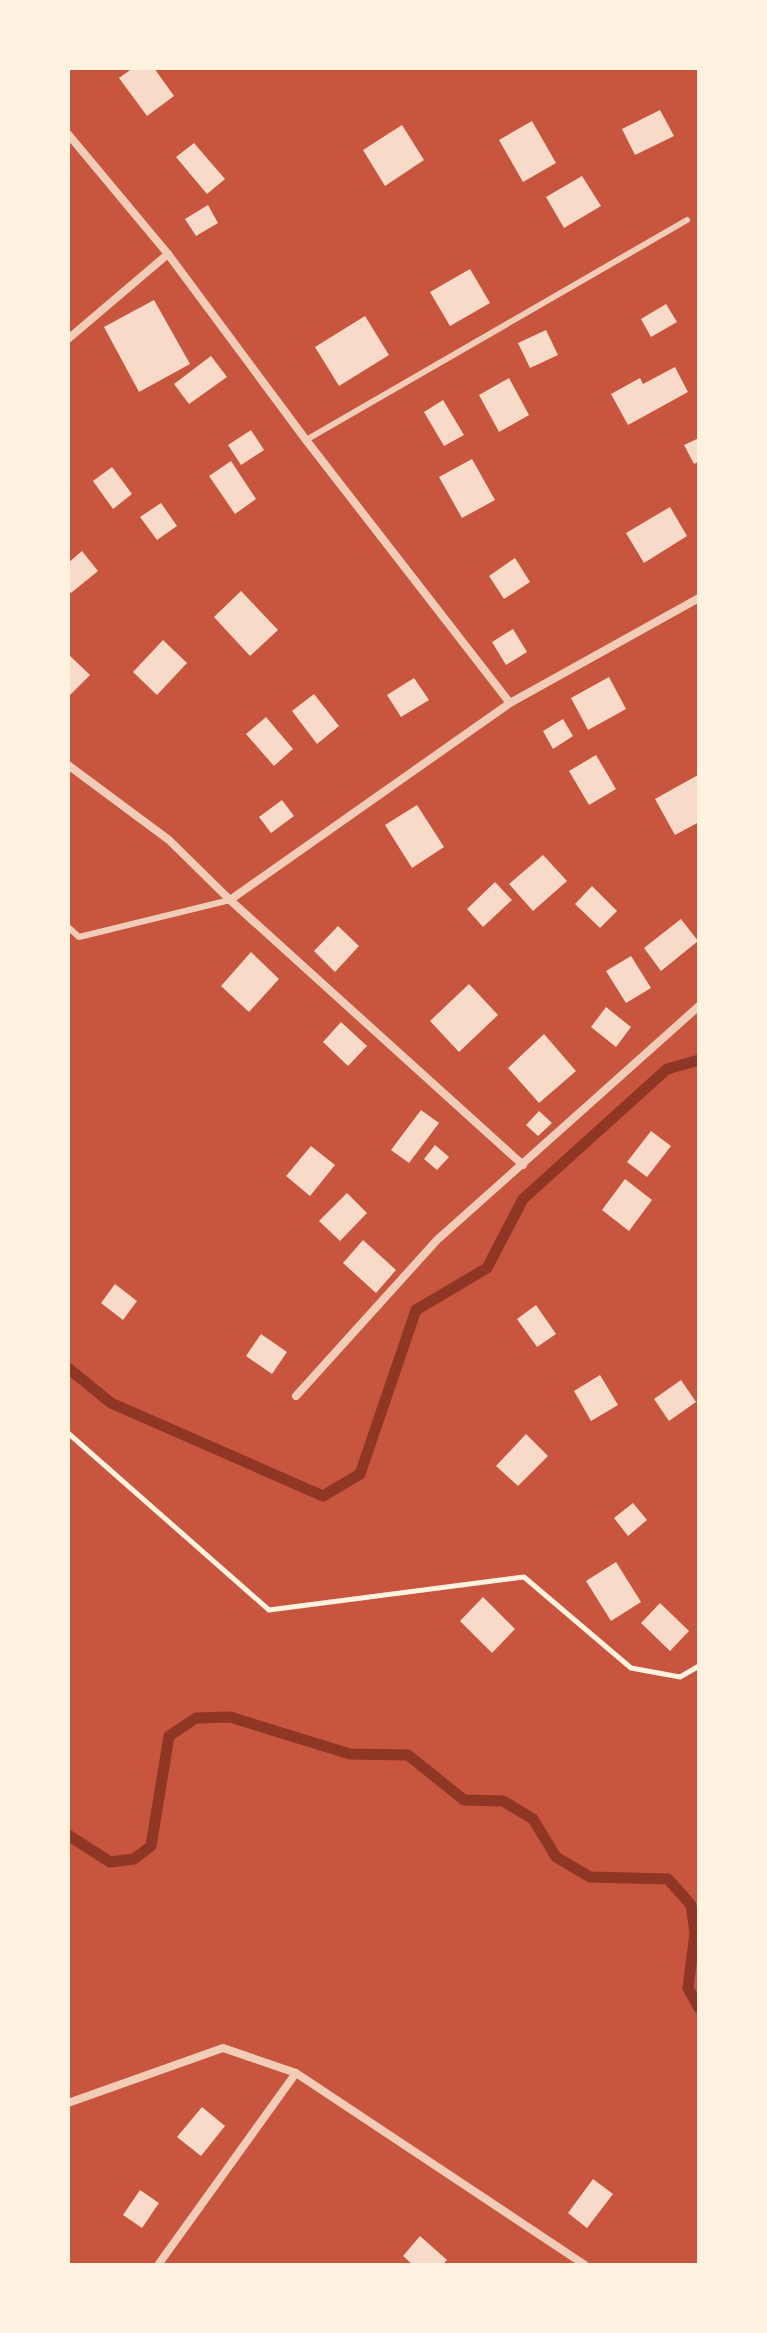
<svg xmlns="http://www.w3.org/2000/svg" width="767" height="2333" viewBox="0 0 767 2333" font-family="Signika,sans-serif">
<style>
.lines{fill:none;stroke-linecap:round;stroke-linejoin:round}
.stream{stroke:#8f3625;stroke-width:11}
.building{fill:#f7dbc8}
.path{stroke:#fff3e0;stroke-width:5}
.service{stroke:#f1ccb7;stroke-width:6}
.minor{stroke:#f1ccb7;stroke-width:8}
</style>
<rect width="100%" height="100%" fill="#c8553d"/>
<g class="lines">
<g class="stream">
<polyline points="68,1368 111,1403 323,1496 360,1474 416,1310 487,1268 523,1199 667,1069 699,1060"/>
<polyline points="68,1835 110,1862 134,1859 151,1846 169,1736 196,1718 230,1717 350,1754 408,1755 464,1800 503,1801 533,1819 556,1857 590,1877 668,1879 691,1905 695,1933 688,1988 699,2008"/>
</g>
</g>
<g class="building">
<polygon points="133,68 154,68 174,96 147,116 119,78"/>
<polygon points="660,110 674,136 635,155 622,129"/>
<polygon points="532,121 556,163 523,182 499,140"/>
<polygon points="402,125 424,160 385,186 363,150"/>
<polygon points="194,143 225,179 207,194 176,157"/>
<polygon points="582,176 601,206 564,228 546,197"/>
<polygon points="208,205 218,223 196,236 185,219"/>
<polygon points="470,269 490,303 450,326 430,292"/>
<polygon points="154,300 190,364 139,392 104,327"/>
<polygon points="666,304 677,322 651,337 641,319"/>
<polygon points="365,316 389,355 339,386 315,347"/>
<polygon points="546,330 558,355 530,368 518,343"/>
<polygon points="211,356 227,377 189,404 174,384"/>
<polygon points="675,367 688,392 628,425 611,394 640,378 643,384"/>
<polygon points="509,378 529,415 499,432 479,395"/>
<polygon points="443,400 464,435 444,446 424,412"/>
<polygon points="251,430 264,450 241,465 228,445"/>
<polygon points="699,438 699,461 694,464 684,445"/>
<polygon points="472,459 495,500 462,518 439,477"/>
<polygon points="231,461 256,499 235,514 209,476"/>
<polygon points="112,467 132,494 113,509 93,481"/>
<polygon points="161,503 177,526 157,540 140,517"/>
<polygon points="670,507 687,536 644,563 626,533"/>
<polygon points="82,551 98,571 71,593 68,589 68,563"/>
<polygon points="515,558 530,582 504,599 489,576"/>
<polygon points="241,591 278,630 250,656 214,617"/>
<polygon points="513,629 527,652 506,665 492,642"/>
<polygon points="163,640 187,663 157,695 133,672"/>
<polygon points="68,654 90,675 68,697"/>
<polygon points="609,677 626,709 588,730 571,698"/>
<polygon points="414,678 429,700 401,717 387,695"/>
<polygon points="314,694 339,726 317,744 292,711"/>
<polygon points="266,717 293,749 274,766 246,734"/>
<polygon points="563,719 573,736 553,749 543,731"/>
<polygon points="596,755 616,789 589,805 569,771"/>
<polygon points="698,775 699,822 675,835 655,799"/>
<polygon points="282,800 294,816 271,833 259,817"/>
<polygon points="417,805 444,847 412,868 385,825"/>
<polygon points="543,855 567,881 533,911 509,884"/>
<polygon points="495,882 512,900 483,927 467,909"/>
<polygon points="592,886 617,911 600,928 575,904"/>
<polygon points="681,919 698,941 661,971 644,948"/>
<polygon points="338,926 359,946 335,972 314,951"/>
<polygon points="251,952 279,979 249,1012 221,986"/>
<polygon points="631,956 651,988 626,1003 606,971"/>
<polygon points="469,984 498,1015 459,1052 430,1021"/>
<polygon points="606,1007 631,1027 616,1047 591,1027"/>
<polygon points="341,1022 367,1046 348,1066 323,1042"/>
<polygon points="544,1034 576,1071 539,1103 508,1068"/>
<polygon points="421,1110 439,1123 409,1163 391,1150"/>
<polygon points="539,1111 552,1123 538,1136 526,1125"/>
<polygon points="651,1131 671,1146 647,1177 627,1162"/>
<polygon points="435,1145 449,1157 437,1170 424,1159"/>
<polygon points="311,1146 335,1165 310,1196 286,1176"/>
<polygon points="625,1179 652,1200 629,1231 602,1210"/>
<polygon points="347,1193 367,1213 340,1241 319,1221"/>
<polygon points="363,1240 396,1270 376,1293 343,1263"/>
<polygon points="115,1284 137,1301 123,1320 101,1303"/>
<polygon points="536,1305 556,1334 537,1347 517,1319"/>
<polygon points="261,1334 287,1352 272,1374 246,1356"/>
<polygon points="600,1375 618,1405 591,1421 574,1391"/>
<polygon points="681,1380 696,1402 669,1421 654,1399"/>
<polygon points="526,1434 548,1456 518,1486 496,1466"/>
<polygon points="633,1503 647,1520 628,1536 614,1518"/>
<polygon points="616,1562 641,1602 611,1621 586,1581"/>
<polygon points="483,1597 515,1629 492,1653 460,1621"/>
<polygon points="660,1603 689,1631 670,1651 641,1623"/>
<polygon points="202,2107 225,2126 201,2156 177,2137"/>
<polygon points="593,2179 613,2194 587,2228 568,2213"/>
<polygon points="140,2190 159,2203 142,2228 123,2215"/>
<polygon points="420,2236 447,2260 442,2265 413,2265 403,2256"/>
</g>
<g class="lines">
<polyline class="path" points="68,1433 269,1610 524,1577 631,1668 680,1677 699,1666"/>
<g class="service">
<polyline points="306,440 687,220"/>
<polyline points="68,927 79,937 230,900"/>
</g>
<g class="minor">
<polyline points="68,134 168,254 306,440 510,703"/>
<polyline points="68,339 168,254"/>
<polyline points="68,765 169,840 230,900 523,1165"/>
<polyline points="230,900 510,703 699,598"/>
<polyline points="296,1396 437,1240 699,1006"/>
<polyline points="68,2103 223,2048 296,2073 585,2265"/>
<polyline points="158,2265 296,2073"/>
</g>
</g>
<rect width="767" height="2333" fill="none" stroke="#fff3e0" stroke-width="140"/>
</svg>
